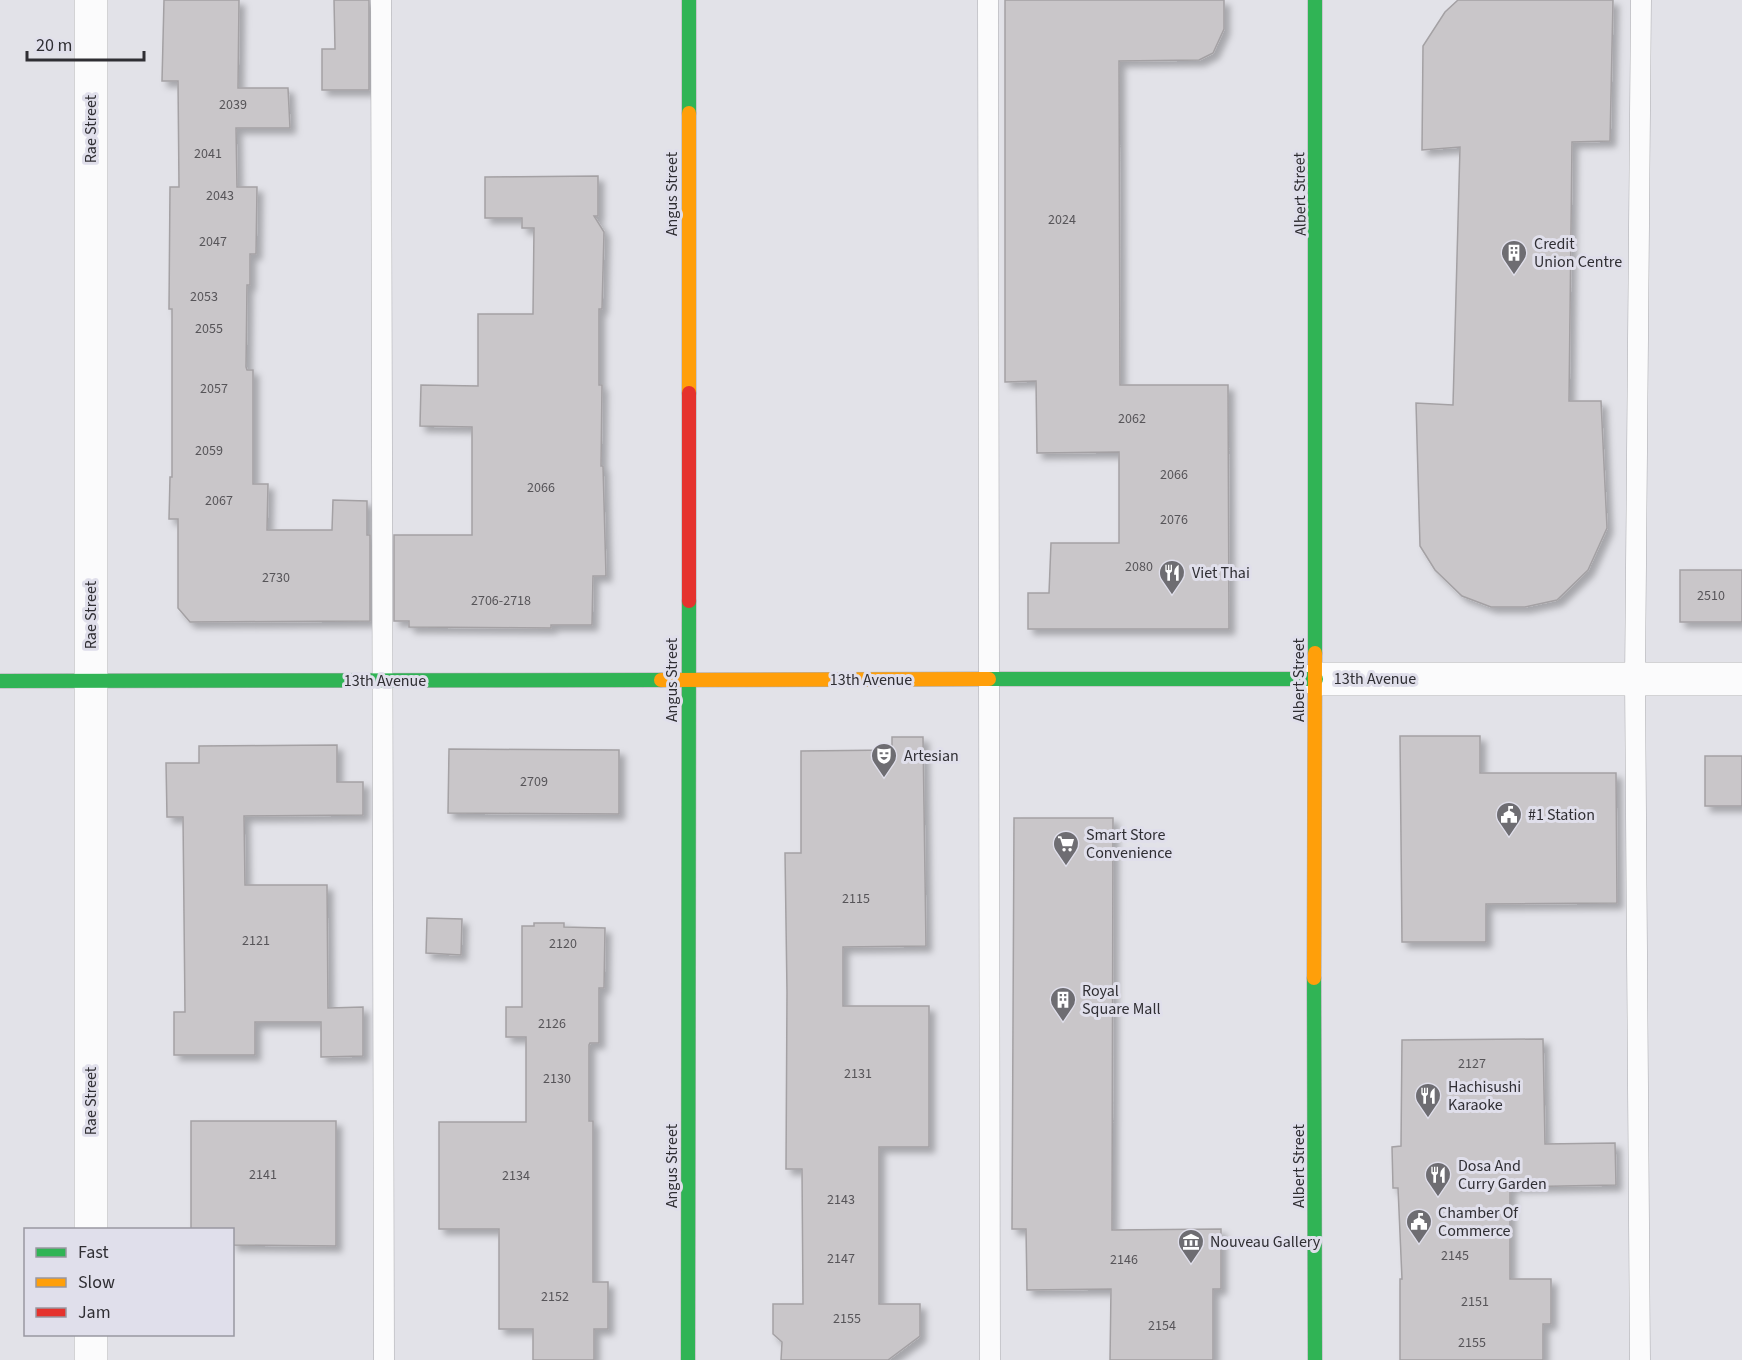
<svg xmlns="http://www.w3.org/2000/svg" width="1742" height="1360" viewBox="0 0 1742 1360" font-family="'Source Sans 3',sans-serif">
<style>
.building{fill:#c9c6c9;stroke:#a4a1a4;stroke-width:1.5;filter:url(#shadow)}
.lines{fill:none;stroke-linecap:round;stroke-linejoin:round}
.lane-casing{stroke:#ababaf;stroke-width:21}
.street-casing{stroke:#ababaf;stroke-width:34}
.fast-casing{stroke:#ababaf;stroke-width:15}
.slow-casing{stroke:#ababaf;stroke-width:15}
.jam-casing{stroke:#ababaf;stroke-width:15}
.lane{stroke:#fbfbfc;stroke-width:20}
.street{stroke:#fbfbfc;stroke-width:33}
.fast{stroke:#30b455;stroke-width:14}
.slow{stroke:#ff9f0a;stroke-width:14}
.jam{stroke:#e5322d;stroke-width:14}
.labels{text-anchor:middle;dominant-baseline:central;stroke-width:6;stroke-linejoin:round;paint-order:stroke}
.number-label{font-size:14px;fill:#565458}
.street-label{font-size:16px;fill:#2f2e33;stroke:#e0dfeb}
.poi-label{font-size:16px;fill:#2f2e33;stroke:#e0dfeb;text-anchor:start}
</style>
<defs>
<filter id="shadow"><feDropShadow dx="5.5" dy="5.5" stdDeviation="3" flood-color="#0004"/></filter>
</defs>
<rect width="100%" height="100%" fill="#e2e2e8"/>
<g class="building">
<polygon points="164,0 239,0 238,88 288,88 290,128 236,128 237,187 257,187 256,254 250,254 250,285 247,285 246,367 247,370 253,370 253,484 268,484 267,530 332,530 333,500 367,501 367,535 370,535 370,621 190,622 178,608 178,519 169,519 170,477 172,477 172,309 169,309 170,187 179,187 178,81 162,81"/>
<polygon points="334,0 369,0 369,90 322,90 322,49 335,49"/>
<polygon points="1005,0 1224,0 1224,29 1213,53 1199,60 1119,61 1120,385 1228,385 1229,629 1028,629 1028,593 1049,593 1051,543 1119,543 1119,452 1037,453 1036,381 1005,382"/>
<polygon points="1458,0 1613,0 1610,141 1572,142 1569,401 1601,401 1607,528 1588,570 1557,600 1525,607 1491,607 1462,596 1435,570 1420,546 1416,403 1453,405 1460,147 1422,150 1423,46 1445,12"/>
<polygon points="598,176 598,216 594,216 604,232 602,309 599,309 599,385 602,385 601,466 603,466 606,576 593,576 592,625 551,625 551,628 409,627 409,621 394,621 394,535 472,535 472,427 420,426 421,385 478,386 478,314 533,314 534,228 522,228 522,218 485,218 485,177"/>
<rect x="1680" y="570" width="62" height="52"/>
<polygon points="1400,736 1480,736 1480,773 1616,773 1617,903 1486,904 1486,942 1402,942"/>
<polygon points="892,737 923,737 926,946 843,947 843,1006 929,1006 929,1147 879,1147 879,1304 920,1304 920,1336 888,1360 781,1360 782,1342 773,1334 773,1304 803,1304 802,1169 786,1169 787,992 785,853 801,853 801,751 892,750"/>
<polygon points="337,745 337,782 363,782 363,815 244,816 245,885 327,885 328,1008 363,1007 363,1056 321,1057 321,1022 255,1022 255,1055 174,1055 174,1012 185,1012 183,817 167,817 166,763 199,763 199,746"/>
<polygon points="449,749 619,750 619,814 448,813"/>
<rect x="1705" y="756" width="37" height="50"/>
<polygon points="1014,818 1113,818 1112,1230 1221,1229 1221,1289 1213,1289 1213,1360 1110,1360 1111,1289 1027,1290 1026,1229 1012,1229"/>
<polygon points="427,918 462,919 461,955 426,953"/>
<polygon points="534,923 564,923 564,927 605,928 604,988 599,988 599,1043 590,1043 589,1045 589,1121 593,1121 593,1282 608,1282 608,1329 594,1329 594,1360 533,1360 533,1329 499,1329 499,1229 439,1229 439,1122 526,1122 526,1037 506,1037 506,1007 522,1007 522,926 534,926"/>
<polygon points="1543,1039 1545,1144 1615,1143 1616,1185 1510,1187 1510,1279 1551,1279 1551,1324 1543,1324 1543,1360 1400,1360 1400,1279 1402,1279 1398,1188 1393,1188 1392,1147 1401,1146 1402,1040"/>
<polygon points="191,1121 336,1121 336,1246 232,1245 232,1230 191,1230"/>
</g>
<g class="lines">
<defs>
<g id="lane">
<polyline points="381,0 384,1360"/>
<polyline points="988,0 990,1360"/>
<polyline points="1640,1360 1635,679 1641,0"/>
</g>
<g id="street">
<polyline points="91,0 91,1230"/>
<polyline points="1316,679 1742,679"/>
<polyline points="91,1334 91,1360"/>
</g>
<g id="fast">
<polyline points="1315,0 1315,653"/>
<polyline points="689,113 689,0"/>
<polyline points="989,679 1316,679"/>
<polyline points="0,681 661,680"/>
<polyline points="1314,978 1315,1360"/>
<polyline points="688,1360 689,601"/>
</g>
<g id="slow">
<polyline points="689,393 689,113"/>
<polyline points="661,680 989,679"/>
<polyline points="1314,978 1315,653"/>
</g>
<polyline id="jam" points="689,601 689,393"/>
</defs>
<use href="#lane" class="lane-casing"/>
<use href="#street" class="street-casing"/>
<use href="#fast" class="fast-casing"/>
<use href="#slow" class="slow-casing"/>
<use href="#jam" class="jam-casing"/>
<use href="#lane" class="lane"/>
<use href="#street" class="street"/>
<use href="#fast" class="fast"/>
<use href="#slow" class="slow"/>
<use href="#jam" class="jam"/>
</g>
<defs>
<symbol id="building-pin" viewBox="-11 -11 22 30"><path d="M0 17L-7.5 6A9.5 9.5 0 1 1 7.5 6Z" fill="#6e6d72" stroke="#e0dfeb"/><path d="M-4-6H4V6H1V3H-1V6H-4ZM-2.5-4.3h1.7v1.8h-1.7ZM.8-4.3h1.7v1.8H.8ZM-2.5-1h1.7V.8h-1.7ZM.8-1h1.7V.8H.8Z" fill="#fff"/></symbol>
<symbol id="restaurant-pin" viewBox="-11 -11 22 30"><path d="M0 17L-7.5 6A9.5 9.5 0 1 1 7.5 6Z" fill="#6e6d72" stroke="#e0dfeb"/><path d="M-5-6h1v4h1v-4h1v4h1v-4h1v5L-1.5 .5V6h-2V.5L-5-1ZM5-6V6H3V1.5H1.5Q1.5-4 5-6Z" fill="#fff"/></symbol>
<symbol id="theatre-pin" viewBox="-11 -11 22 30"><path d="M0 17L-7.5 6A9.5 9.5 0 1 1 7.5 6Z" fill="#6e6d72" stroke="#e0dfeb"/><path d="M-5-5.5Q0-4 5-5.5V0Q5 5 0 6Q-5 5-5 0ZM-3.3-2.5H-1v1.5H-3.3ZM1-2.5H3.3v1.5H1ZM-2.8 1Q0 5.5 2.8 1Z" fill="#fff"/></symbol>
<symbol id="civic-pin" viewBox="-11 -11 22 30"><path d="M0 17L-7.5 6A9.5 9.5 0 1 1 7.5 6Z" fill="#6e6d72" stroke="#e0dfeb"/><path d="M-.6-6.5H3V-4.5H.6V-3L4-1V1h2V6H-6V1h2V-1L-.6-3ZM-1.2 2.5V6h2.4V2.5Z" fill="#fff"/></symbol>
<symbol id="supermarket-pin" viewBox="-11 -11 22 30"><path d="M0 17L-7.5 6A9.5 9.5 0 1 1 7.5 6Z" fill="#6e6d72" stroke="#e0dfeb"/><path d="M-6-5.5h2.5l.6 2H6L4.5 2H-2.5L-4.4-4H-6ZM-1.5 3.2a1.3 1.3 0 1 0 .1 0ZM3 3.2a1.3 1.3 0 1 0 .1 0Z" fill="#fff"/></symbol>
<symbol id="museum-pin" viewBox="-11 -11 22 30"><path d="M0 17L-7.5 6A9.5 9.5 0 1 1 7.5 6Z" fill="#6e6d72" stroke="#e0dfeb"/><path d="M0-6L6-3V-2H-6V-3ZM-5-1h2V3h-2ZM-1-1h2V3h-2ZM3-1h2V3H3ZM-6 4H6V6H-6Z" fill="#fff"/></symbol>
</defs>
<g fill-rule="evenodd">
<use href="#building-pin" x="1499" y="238" width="30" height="40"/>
<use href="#restaurant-pin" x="1157" y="558" width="30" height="40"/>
<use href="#theatre-pin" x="869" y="741" width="30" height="40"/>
<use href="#civic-pin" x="1494" y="800" width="30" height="40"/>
<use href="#supermarket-pin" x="1051" y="829" width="30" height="40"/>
<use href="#building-pin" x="1048" y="985" width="30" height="40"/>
<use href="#restaurant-pin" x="1413" y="1081" width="30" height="40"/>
<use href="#restaurant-pin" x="1423" y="1160" width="30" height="40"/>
<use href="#civic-pin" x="1404" y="1207" width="30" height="40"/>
<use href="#museum-pin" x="1176" y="1227" width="30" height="40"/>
</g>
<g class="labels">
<g class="number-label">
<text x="233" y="105">2039</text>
<text x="208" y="154">2041</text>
<text x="220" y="196">2043</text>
<text x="1062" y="220">2024</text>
<text x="213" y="242">2047</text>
<text x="204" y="297">2053</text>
<text x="209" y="329">2055</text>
<text x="214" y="389">2057</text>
<text x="1132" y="419">2062</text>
<text x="209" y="451">2059</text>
<text x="1174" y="475">2066</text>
<text x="541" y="488">2066</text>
<text x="219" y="501">2067</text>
<text x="1174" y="520">2076</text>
<text x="1139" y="567">2080</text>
<text x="276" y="578">2730</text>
<text x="1711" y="596">2510</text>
<text x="501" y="601">2706-2718</text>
<text x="534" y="782">2709</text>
<text x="856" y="899">2115</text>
<text x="256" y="941">2121</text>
<text x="563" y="944">2120</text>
<text x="552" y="1024">2126</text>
<text x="1472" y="1064">2127</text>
<text x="858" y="1074">2131</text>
<text x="557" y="1079">2130</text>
<text x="263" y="1175">2141</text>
<text x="516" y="1176">2134</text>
<text x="841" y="1200">2143</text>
<text x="1455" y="1256">2145</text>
<text x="841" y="1259">2147</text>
<text x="1124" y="1260">2146</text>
<text x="555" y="1297">2152</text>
<text x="1475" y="1302">2151</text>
<text x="847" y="1319">2155</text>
<text x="1162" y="1326">2154</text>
<text x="1472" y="1343">2155</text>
</g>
<g class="street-label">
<text transform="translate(91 129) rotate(-90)">Rae Street</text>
<text transform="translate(672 194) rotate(-90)">Angus Street</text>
<text transform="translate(1300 194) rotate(-91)">Albert Street</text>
<text transform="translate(91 615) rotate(-90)">Rae Street</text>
<text x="1375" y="679">13th Avenue</text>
<text transform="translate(672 680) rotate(-90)">Angus Street</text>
<text x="871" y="680">13th Avenue</text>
<text transform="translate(1299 680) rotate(-90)">Albert Street</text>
<text x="385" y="681">13th Avenue</text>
<text transform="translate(91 1101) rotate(-90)">Rae Street</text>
<text transform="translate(672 1166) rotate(-90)">Angus Street</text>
<text transform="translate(1299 1166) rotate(-90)">Albert Street</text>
</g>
<g class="poi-label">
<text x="1534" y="244">Credit<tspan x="1534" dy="18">Union Centre</tspan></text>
<text x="1192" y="573">Viet Thai</text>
<text x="904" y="756">Artesian</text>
<text x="1528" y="815">#1 Station</text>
<text x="1086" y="835">Smart Store<tspan x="1086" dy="18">Convenience</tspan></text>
<text x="1082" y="991">Royal<tspan x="1082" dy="18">Square Mall</tspan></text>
<text x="1448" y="1087">Hachisushi<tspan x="1448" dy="18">Karaoke</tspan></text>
<text x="1458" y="1166">Dosa And<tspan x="1458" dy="18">Curry Garden</tspan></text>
<text x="1438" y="1213">Chamber Of<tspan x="1438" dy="18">Commerce</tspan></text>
<text x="1210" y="1242">Nouveau Gallery</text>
</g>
</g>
<rect x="24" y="1228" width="210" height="108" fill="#e0dfeb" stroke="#9998a1" stroke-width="1.5"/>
<rect x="36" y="1248" width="30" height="9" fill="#30b455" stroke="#9998a1" stroke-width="1.5"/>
<text x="78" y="1258" font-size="18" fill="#2f2e33">Fast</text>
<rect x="36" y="1278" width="30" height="9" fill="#ff9f0a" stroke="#9998a1" stroke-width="1.5"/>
<text x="78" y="1288" font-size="18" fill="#2f2e33">Slow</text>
<rect x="36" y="1308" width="30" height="9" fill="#e5322d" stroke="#9998a1" stroke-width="1.5"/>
<text x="78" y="1318" font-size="18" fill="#2f2e33">Jam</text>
<path d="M27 51v9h117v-9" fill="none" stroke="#2f2e33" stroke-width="3"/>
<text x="36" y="51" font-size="18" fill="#2f2e33" stroke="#e0dfeb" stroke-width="4.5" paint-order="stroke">20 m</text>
</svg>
